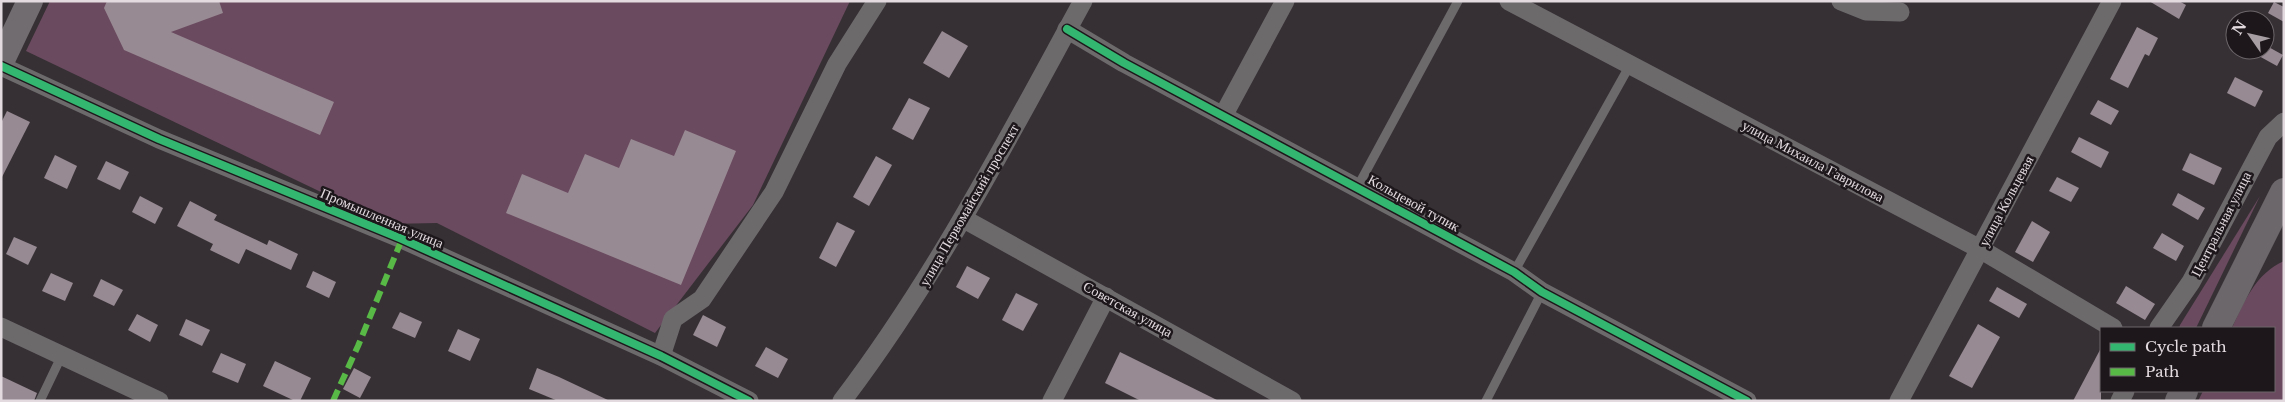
<svg xmlns="http://www.w3.org/2000/svg" width="2285" height="402" viewBox="0 0 2285 402" font-family="'Libre Baskerville',serif">
<style>
.green{fill:#6a4a5f}
.building{fill:#988a93}
.lines{fill:none;stroke-linecap:round;stroke-linejoin:round}
.lane{stroke:#6d6a6c;stroke-width:9}
.street{stroke:#6d6a6c;stroke-width:19}
.secondary{stroke:#706c6f;stroke-width:26}
.highway{stroke:#6c676a;stroke-width:28}
.quiet{stroke:#58b947;stroke-width:6;stroke-dasharray:12 6;stroke-linecap:butt}
.cycleway-casing{stroke:#1d171b;stroke-width:11}
.cycleway{stroke:#33b770;stroke-width:8}
.labels{text-anchor:middle;dominant-baseline:central;stroke-width:5;stroke-linejoin:round;paint-order:stroke}
.street-label{font-size:14px;fill:#e2dadf;stroke:#1d171b}
</style>
<rect width="100%" height="100%" fill="#363034"/>
<g class="green">
<polygon points="50,1 850,1 753,205 655,333 437,223 388,224 26,51"/>
<polygon points="2260,196 2196,328 2179,328 2180,325"/>
<path d="M 2284,261 L 2284,401 L 2198,401 L 2203,391 L 2274,391 L 2274,328 L 2232,328 C 2244,302 2256,273 2284,261 Z"/>
</g>
<g class="building">
<polygon points="107,1 219,1 223,13 171,32 334,102 320,135 124,50 104,8"/>
<polygon points="2149,1 2179,1 2186,5 2179,19"/>
<polygon points="2274,2 2284,7 2284,22 2268,13"/>
<polygon points="2137,27 2158,38 2149,56 2145,54 2128,88 2110,79"/>
<polygon points="942,31 968,46 949,78 923,63"/>
<polygon points="2265,45 2283,55 2277,66 2248,50 2265,50"/>
<polygon points="2235,77 2263,91 2255,107 2227,93"/>
<polygon points="909,98 930,108 913,140 892,129"/>
<polygon points="2098,100 2119,111 2111,125 2090,114"/>
<polygon points="7,111 30,122 1,179 1,123"/>
<polygon points="685,130 736,151 681,285 506,213 522,174 568,193 585,154 619,168 631,139 674,156"/>
<polygon points="2079,137 2109,152 2101,168 2071,152"/>
<polygon points="2190,153 2222,168 2214,185 2182,170"/>
<polygon points="55,155 77,166 67,189 44,178"/>
<polygon points="876,156 892,165 869,206 853,197"/>
<polygon points="106,161 129,172 120,190 97,179"/>
<polygon points="2057,177 2079,188 2071,202 2049,191"/>
<polygon points="2178,193 2205,208 2198,220 2172,205"/>
<polygon points="140,196 163,208 155,224 132,212"/>
<polygon points="190,201 217,215 214,220 267,245 269,240 298,254 291,270 246,249 239,264 210,250 213,244 177,226"/>
<polygon points="2032,221 2050,232 2033,262 2015,252"/>
<polygon points="837,222 855,231 836,267 819,258"/>
<polygon points="2162,233 2184,246 2176,261 2153,248"/>
<polygon points="14,237 37,247 28,265 6,254"/>
<polygon points="967,266 990,278 978,299 956,287"/>
<polygon points="313,271 336,282 329,298 306,287"/>
<polygon points="51,273 73,283 65,301 42,291"/>
<polygon points="101,279 123,290 114,306 93,296"/>
<polygon points="2126,286 2155,304 2145,320 2116,303"/>
<polygon points="1997,287 2027,304 2019,318 1989,301"/>
<polygon points="1016,293 1038,304 1023,331 1002,320"/>
<polygon points="400,312 422,322 415,338 392,328"/>
<polygon points="137,314 158,325 150,342 128,330"/>
<polygon points="703,315 726,327 717,347 693,335"/>
<polygon points="186,319 210,330 202,346 179,335"/>
<polygon points="1978,324 2000,337 1972,388 1949,376"/>
<polygon points="458,329 480,339 470,361 448,351"/>
<polygon points="766,347 788,359 778,378 755,366"/>
<polygon points="2101,348 2101,401 2073,401"/>
<polygon points="1120,352 1219,401 1141,401 1105,383"/>
<polygon points="221,353 246,364 238,383 212,372"/>
<polygon points="275,361 311,378 300,401 295,401 263,386"/>
<polygon points="354,368 371,377 360,398 343,389"/>
<polygon points="537,368 559,377 610,401 558,401 529,389"/>
<polygon points="1,376 37,393 34,401 1,401"/>
</g>
<g class="lines">
<g class="lane">
<polyline points="1358,186 1458,1"/>
<polyline points="1514,272 1630,65"/>
<polyline points="40,401 62,355"/>
<polyline points="1486,401 1542,292"/>
</g>
<g class="street">
<polyline points="1509,1 1980,249 2113,328"/>
<polyline points="1841,1 1866,11 1900,12"/>
<polyline points="1067,29 1124,63 1514,272 1542,292 1747,401"/>
<polyline points="1,66 159,139 402,239 661,356 749,401"/>
<polyline points="1223,116 1285,1"/>
<polyline points="964,219 1292,401"/>
<polyline points="1,327 159,401"/>
<polyline points="2159,328 2191,282 2268,137 2284,122"/>
<polyline points="661,356 673,319 702,299 774,192 837,64 877,1"/>
<path d="M 842,401 C 937,276 1008,138 1083,1"/>
<polyline points="1052,401 1106,297"/>
<polyline points="1899,401 2112,1"/>
<polyline points="2120,401 2125,391"/>
</g>
<polyline class="secondary" points="1,62 30,1"/>
<g class="highway">
<polyline points="2216,328 2284,192"/>
<polyline points="2179,401 2184,391"/>
</g>
<polyline class="quiet" points="333,401 358,346 402,239"/>
<defs>
<g id="cycleway">
<polyline points="1067,29 1124,63 1514,272 1542,292 1747,401"/>
<polyline points="1,66 159,139 402,239 661,356 749,401"/>
</g>
</defs>
<use href="#cycleway" class="cycleway-casing"/>
<use href="#cycleway" class="cycleway"/>
</g>
<g class="labels">
<g class="street-label">
<text transform="translate(1813 161) rotate(28)">улица Михаила Гаврилова</text>
<text transform="translate(2006 201) rotate(-62)">улица Кольцевая</text>
<text transform="translate(1414 203) rotate(29)">Кольцевой тупик</text>
<text transform="translate(969 205) rotate(-60)">улица Первомайский проспект</text>
<text transform="translate(382 218) rotate(23)">Промышленная улица</text>
<text transform="translate(2221 224) rotate(-63)">Центральная улица</text>
<text transform="translate(1128 309) rotate(29)">Советская улица</text>
</g>
</g>
<rect width="2285" height="402" fill="none" stroke="#e2dadf" stroke-width="5"/>
<rect x="2100" y="327" width="175" height="65" fill="#1d171b" stroke="#6c6569"/>
<rect x="2110" y="343" width="25" height="8" fill="#33b770" stroke="#6c6569"/>
<text x="2145" y="352" font-size="15" fill="#e2dadf">Cycle path</text>
<rect x="2110" y="368" width="25" height="8" fill="#58b947" stroke="#6c6569"/>
<text x="2145" y="377" font-size="15" fill="#e2dadf">Path</text>
<g transform="translate(2250 35) rotate(304)"><circle r="24" fill="#1d171b" stroke="#6c6569"/>
<path d="M0-4L9 19L0 12L-9 19Z" fill="#a69ea3"/>
<text y="-8" font-size="14" font-weight="bold" text-anchor="middle" fill="#e2dadf">N</text>
</g>
</svg>
